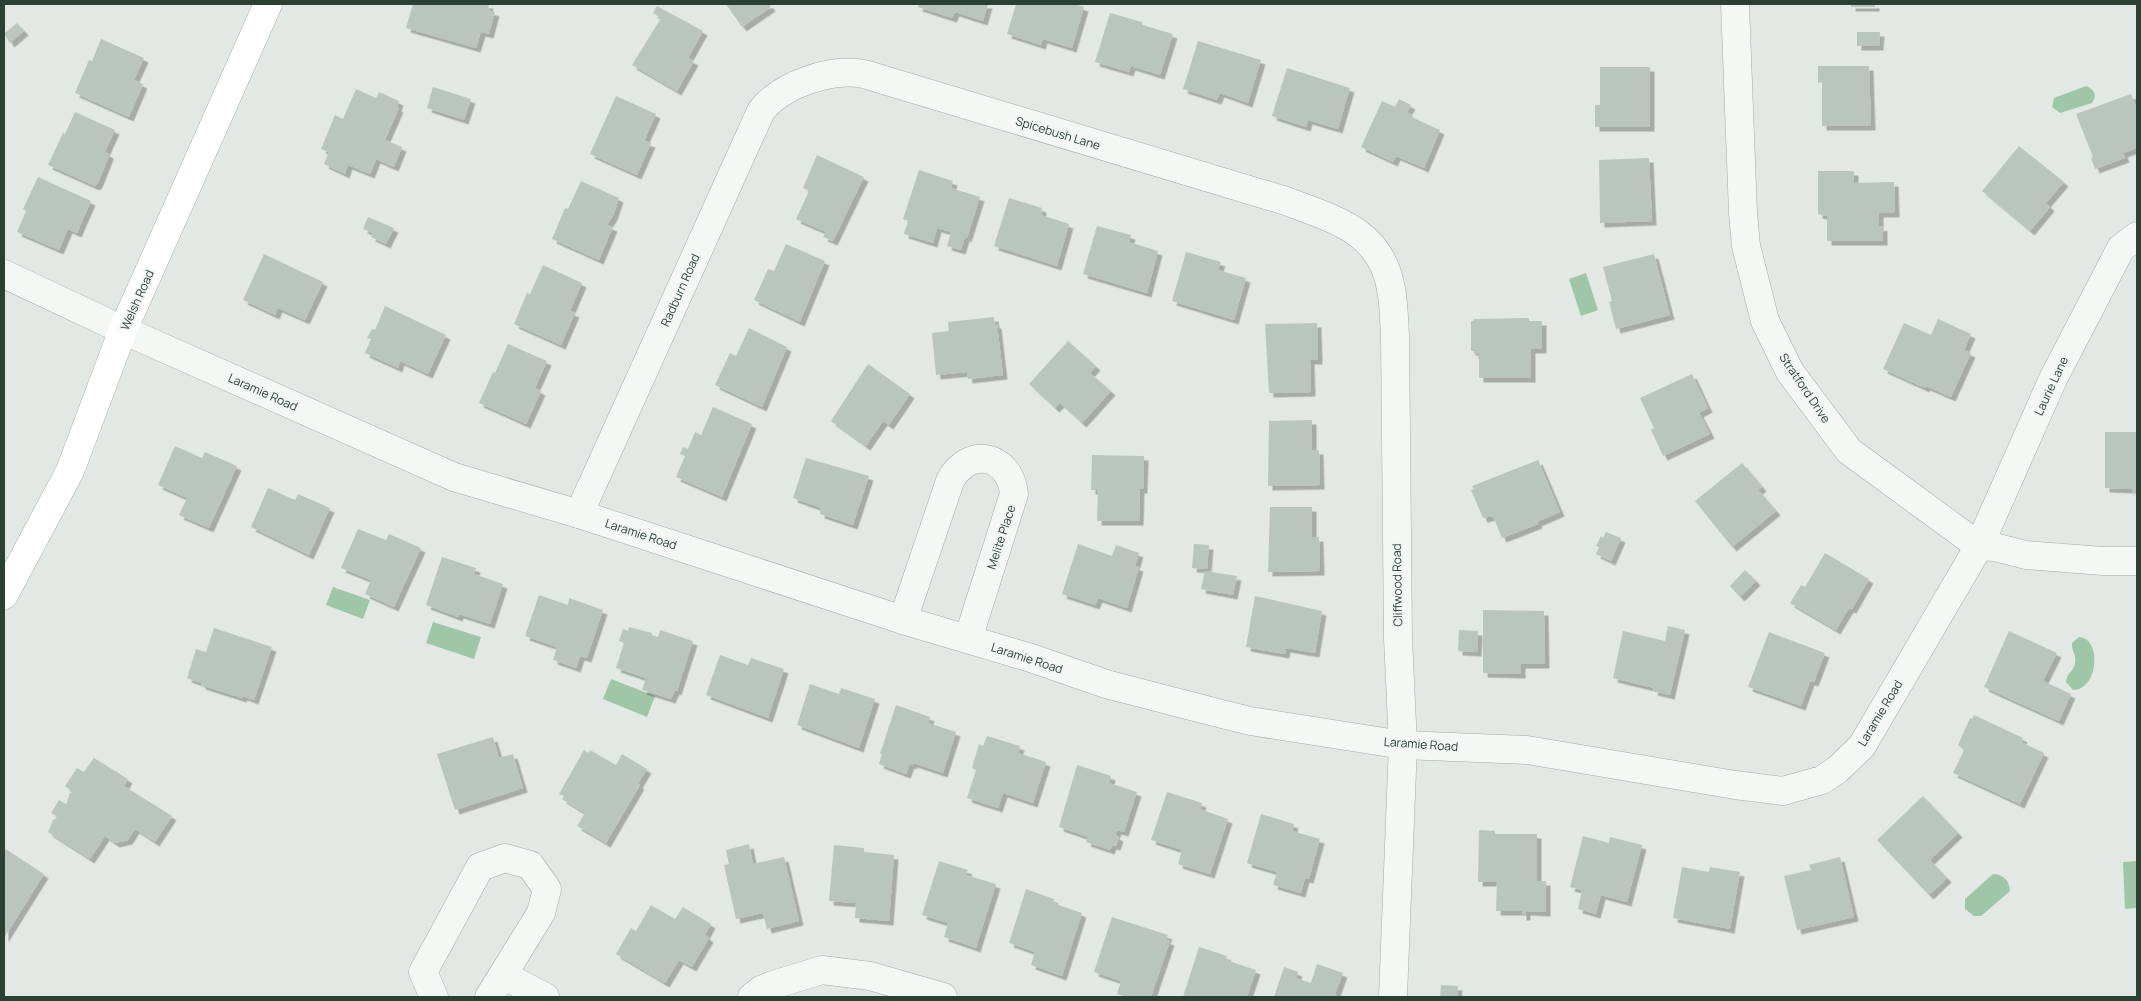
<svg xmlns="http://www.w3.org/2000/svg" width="2141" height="1001" font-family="Manrope,sans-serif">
  <defs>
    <filter id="shadow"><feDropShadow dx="4.5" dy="4.5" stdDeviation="0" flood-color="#0004"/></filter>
  </defs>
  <rect width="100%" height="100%" fill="#e2e9e4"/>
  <!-- water -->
  <g fill="#a0c6a8">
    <path d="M2086,86C2095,90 2097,95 2092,103L2060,113L2052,107L2054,98Z"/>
    <polygon points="1586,273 1598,310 1581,316 1569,279"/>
    <polygon points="333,587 370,600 363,619 326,605"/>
    <polygon points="433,622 481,637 474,659 426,643"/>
    <path d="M2079,637C2102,638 2099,690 2073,690L2066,682C2066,674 2074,671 2075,663C2077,655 2071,651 2072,643Z"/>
    <polygon points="611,679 655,696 647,717 603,699"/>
    <polygon points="2137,861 2137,908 2125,909 2123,862"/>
    <path d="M1993,874C2004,875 2009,880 2010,891L1981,916H1974L1965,909V899Z"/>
  </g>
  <!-- building -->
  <g fill="#b9c5bd" filter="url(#shadow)">
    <polygon points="413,4 489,4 488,10 495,12 489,34 481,32 476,48 406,28"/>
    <polygon points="726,4 769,4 771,7 742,27"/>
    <polygon points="919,4 988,4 983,21 955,12 952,18 918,7"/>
    <polygon points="1016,4 1074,4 1084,7 1072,48 1043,39 1041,45 1007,34"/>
    <rect x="1851" y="4" width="24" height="3"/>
    <polygon points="657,6 703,31 688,58 694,61 677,91 632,65 661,18 653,13"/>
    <polygon points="1110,13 1142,22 1142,25 1173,34 1160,75 1131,66 1129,72 1095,62"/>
    <polygon points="17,23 24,31 10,43 4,34"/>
    <polygon points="1857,32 1880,32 1879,46 1857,46"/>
    <polygon points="101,39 144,58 134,80 143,84 129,117 75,93 89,60 92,61"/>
    <polygon points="1198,41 1261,60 1248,103 1220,93 1217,100 1183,89"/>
    <polygon points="1818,66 1869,66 1871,126 1822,126 1822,82 1818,83"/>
    <polygon points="1600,67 1650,67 1650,127 1595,127 1595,105 1600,105"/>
    <polygon points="1287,68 1350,88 1338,129 1308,120 1306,127 1272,116"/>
    <polygon points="433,87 471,99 464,120 427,108"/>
    <polygon points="356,89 376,98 379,92 399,101 397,107 399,108 385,140 402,147 394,167 376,159 370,174 348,165 345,174 324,164 329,152 321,149 335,115 343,119"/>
    <polygon points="2131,94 2137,110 2137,148 2123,153 2125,158 2095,169 2091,158 2093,157 2076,114"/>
    <polygon points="616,96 656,114 644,141 651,143 637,175 590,154"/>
    <polygon points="1399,99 1411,105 1407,112 1412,115 1411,117 1440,130 1424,168 1396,156 1393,162 1361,147 1382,101 1395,107"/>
    <polygon points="75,112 115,130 105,152 109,154 109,156 98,183 95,186 48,165 63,133 65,134"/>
    <polygon points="2019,146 2064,182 2046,203 2050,207 2030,231 1982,191"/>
    <polygon points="817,155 864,177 833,241 823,237 826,232 796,219 809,191 803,188"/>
    <polygon points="1649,158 1652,221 1600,223 1599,160"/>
    <polygon points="919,170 953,181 951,188 980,197 967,238 965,237 961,250 947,246 951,232 937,228 933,243 904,234 908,221 903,219"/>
    <polygon points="1818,171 1854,171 1854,183 1894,182 1895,213 1879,213 1879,227 1883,226 1883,241 1827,241 1827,216 1818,214"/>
    <polygon points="38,177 91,201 77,233 68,229 59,250 17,232 26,211 23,209"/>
    <polygon points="581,181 619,198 613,216 607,225 613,227 599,260 552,239 565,208 568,209"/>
    <polygon points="1009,198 1042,208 1041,215 1069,224 1057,266 994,246"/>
    <polygon points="368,217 394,228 386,244 371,237 373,233 363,229"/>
    <polygon points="1097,226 1131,235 1129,242 1158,251 1147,293 1083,274"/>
    <polygon points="786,244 825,261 800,322 754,300 768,269 774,271"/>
    <polygon points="1186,252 1221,262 1218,270 1246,278 1234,320 1172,301"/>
    <polygon points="264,254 323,282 305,320 278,308 275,315 243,300"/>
    <polygon points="1654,254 1670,315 1616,329 1609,302 1612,301 1603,267"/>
    <polygon points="543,265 582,283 570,311 575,313 561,345 514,324 527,293 530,294"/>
    <polygon points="385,306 446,335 428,374 400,361 398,368 365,353 371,339 367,338 372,329 375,330"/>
    <polygon points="994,317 995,324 997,324 1003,375 968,379 967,372 936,375 932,333 949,331 948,322"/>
    <polygon points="1529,318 1529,321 1542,321 1542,349 1531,349 1531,378 1479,378 1479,354 1474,354 1474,351 1471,351 1471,321 1473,321 1474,319"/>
    <polygon points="1938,319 1971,334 1964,350 1971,353 1951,397 1926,386 1925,388 1883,369 1904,323 1931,335"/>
    <polygon points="1317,323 1318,360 1310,360 1311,392 1269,393 1265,324"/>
    <polygon points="749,328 787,347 762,407 715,385 730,353 736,356"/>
    <polygon points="1068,341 1096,366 1090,373 1111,391 1082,423 1060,403 1055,408 1029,384"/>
    <polygon points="508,344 547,361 535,388 541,391 526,424 479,403 493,372 495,373"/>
    <polygon points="868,364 910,394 889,425 883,421 866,446 831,421"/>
    <polygon points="1692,374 1708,408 1699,413 1710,434 1663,456 1651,430 1654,428 1640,398"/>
    <polygon points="713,407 752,424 722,497 676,477 685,456 680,454 683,447 688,449 695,432 701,435"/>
    <polygon points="1312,420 1312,450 1319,450 1320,485 1268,486 1269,421"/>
    <polygon points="2105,432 2137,432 2137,493 2132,493 2132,489 2105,488"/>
    <polygon points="175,446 202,458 205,452 237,466 209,528 179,515 187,498 158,485"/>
    <polygon points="1092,455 1144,456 1143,489 1140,489 1139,521 1097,521 1098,490 1091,490"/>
    <polygon points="806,458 869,476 853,525 820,514 821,508 793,498"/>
    <polygon points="1538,460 1560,512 1537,522 1538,524 1502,538 1493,516 1483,518 1471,490 1474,489 1472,486"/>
    <polygon points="1742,463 1762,487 1758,490 1776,511 1732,547 1695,501"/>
    <polygon points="268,488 295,500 298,494 330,508 309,555 251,527"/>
    <polygon points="1270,507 1312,507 1312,537 1319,537 1320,571 1268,572"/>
    <polygon points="358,529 386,540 389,534 421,548 394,607 365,594 371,580 341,568"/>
    <polygon points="1606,532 1621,538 1611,561 1596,554 1599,547 1596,546 1601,536 1603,538"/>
    <polygon points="1078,544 1112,556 1116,545 1139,553 1135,566 1139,567 1127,608 1098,598 1095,605 1062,594"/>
    <polygon points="1194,544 1209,545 1207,569 1192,568"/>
    <polygon points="1825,553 1869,579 1852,609 1849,608 1836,630 1790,603 1801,585 1805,587"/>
    <polygon points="442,557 476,568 474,574 503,584 490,624 459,614 458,617 426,605"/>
    <polygon points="1745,570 1756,581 1740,597 1730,586"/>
    <polygon points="1205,571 1237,576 1233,595 1201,589"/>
    <polygon points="539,595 568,605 569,598 603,610 587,658 580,656 576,668 553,660 557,647 525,636"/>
    <polygon points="1255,596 1322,611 1315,653 1286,648 1285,654 1246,647"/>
    <polygon points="1483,610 1544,611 1545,664 1521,664 1521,674 1483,673"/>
    <polygon points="1668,626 1685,630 1670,695 1653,691 1654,688 1613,678 1623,631 1665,641"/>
    <polygon points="629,627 652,633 652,635 658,637 660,630 693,641 677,691 675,690 671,699 642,690 646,678 616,668 624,643 619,641 623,629 628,631"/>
    <polygon points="214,628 272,647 254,700 243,696 242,698 201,685 201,683 187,678 196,649 206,652"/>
    <polygon points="1459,630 1478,631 1477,652 1458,651"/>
    <polygon points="2009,631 2057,653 2043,681 2071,694 2059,721 1984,687"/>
    <polygon points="1769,632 1825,653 1814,682 1810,681 1801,706 1748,687"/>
    <polygon points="720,655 748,665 751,658 784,669 768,718 706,695"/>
    <polygon points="810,684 839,694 841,688 875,699 859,748 797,725"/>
    <polygon points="896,705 930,717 928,723 956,732 943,773 913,763 912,765 910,764 906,774 879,764 882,754 880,754"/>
    <polygon points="1974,715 2023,738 2021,742 2044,753 2020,804 1953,773 1964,750 1958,745 1970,718 1972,719"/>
    <polygon points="987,736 1020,746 1018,753 1046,762 1033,803 1003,793 998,808 967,798 976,770 972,768 979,744 983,746"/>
    <polygon points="493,737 499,758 513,754 523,788 455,810 437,754"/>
    <polygon points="584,750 589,753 590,750 616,765 622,754 647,769 638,784 640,785 606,843 577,826 585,813 562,799 564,796 559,794"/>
    <polygon points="94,758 128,779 124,786 172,816 155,842 135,829 128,840 115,843 105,836 90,859 48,832 53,820 58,817 51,813 59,800 66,804 70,793 73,792 65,786 77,768 84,772"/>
    <polygon points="1077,765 1111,776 1109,783 1137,792 1124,832 1117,830 1115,835 1119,837 1116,846 1112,845 1110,850 1086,842 1088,837 1059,827"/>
    <polygon points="1167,792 1202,803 1200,809 1228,819 1210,874 1178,864 1182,850 1151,840"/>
    <polygon points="1923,796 1958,833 1930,860 1947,878 1929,895 1877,840"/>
    <polygon points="1261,814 1294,824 1292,831 1320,839 1309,879 1305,878 1301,893 1273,885 1277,872 1247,863"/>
    <polygon points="1479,830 1495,831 1495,834 1537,834 1537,881 1546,881 1546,912 1526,911 1526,916 1522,916 1522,911 1496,911 1497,882 1478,882"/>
    <polygon points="1583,836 1609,843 1610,837 1642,845 1627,902 1601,895 1596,914 1578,909 1582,890 1570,887"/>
    <polygon points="749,844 753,864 784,857 799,921 767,929 763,913 736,919 724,865 729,864 726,850"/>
    <polygon points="834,845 864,848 864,852 894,855 889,921 855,918 856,903 829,901"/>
    <polygon points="4,848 44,874 4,938"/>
    <polygon points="1840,857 1854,917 1797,930 1784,876 1811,870 1809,865"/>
    <polygon points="939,861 968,870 966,875 996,884 976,948 944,937 948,923 922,915"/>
    <polygon points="1682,867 1709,872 1710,867 1740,872 1730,929 1673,918"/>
    <polygon points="1026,889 1054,899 1053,903 1082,913 1062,976 1031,965 1035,952 1009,943"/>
    <polygon points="651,905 675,919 683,907 711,924 705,935 709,938 692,967 679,960 665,983 616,954 631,928 636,931"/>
    <polygon points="1112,917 1168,935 1166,940 1170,941 1151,997 1127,997 1117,994 1121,981 1094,972"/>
    <polygon points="1199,947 1227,956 1226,960 1256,970 1247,997 1183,997"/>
    <polygon points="1317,964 1343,973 1335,995 1339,997 1274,997 1284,967 1298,972 1296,978 1311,983"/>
    <polygon points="1441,985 1458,986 1457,997 1440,997"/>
  </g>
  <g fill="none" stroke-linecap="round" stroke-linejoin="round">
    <defs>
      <g id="minor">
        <polyline points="1735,4 1743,213 1746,246 1765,321 1790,372 1849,451 1979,546 1994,547 2026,555 2103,561 2137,561"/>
        <polyline points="4,274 123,330 454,477 579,514 903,620 1031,658 1106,684 1210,711 1250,721 1403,745 1527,750 1735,785 1783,791 1822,780 1837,770 1862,746 1979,546 2053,379 2121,248 2137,236"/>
        <path d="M579,514L761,111C782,84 831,68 864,74L1286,201C1335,220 1381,230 1391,289C1394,304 1394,320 1395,336L1398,638L1403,745L1393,997"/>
        <path d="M903,620L950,481C969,445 1010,455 1014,494L968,639"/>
        <polyline points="503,975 545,997"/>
        <polyline points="434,997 423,972 480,867 505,858 530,865 547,889 541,913 489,997"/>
        <polyline points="752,997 761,990 773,985 822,970 870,976 943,997"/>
      </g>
      <polyline id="major" points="4,595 70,471 123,330 268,4"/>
    </defs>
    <!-- minor casing -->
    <use href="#minor" stroke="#a0aca4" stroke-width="29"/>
    <!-- major casing -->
    <use href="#major" stroke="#a2b4a7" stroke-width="29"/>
    <!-- minor -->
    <use href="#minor" stroke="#f4f8f5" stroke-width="28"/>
    <!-- major -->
    <use href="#major" stroke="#fff" stroke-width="28"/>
  </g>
  <g text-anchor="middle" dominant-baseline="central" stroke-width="4" stroke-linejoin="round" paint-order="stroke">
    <!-- street labels -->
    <g font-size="12" fill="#2b3f32" stroke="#f1f6f3">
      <text transform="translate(1058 133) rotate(17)">Spicebush Lane</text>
      <text transform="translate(680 290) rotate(-66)">Radburn Road</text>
      <text transform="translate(137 300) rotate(-66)">Welsh Road</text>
      <text transform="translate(2051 386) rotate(-65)">Laurie Lane</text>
      <text transform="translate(1805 388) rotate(56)">Stratford Drive</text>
      <text transform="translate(263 392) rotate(24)">Laramie Road</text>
      <text transform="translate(641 534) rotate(18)">Laramie Road</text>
      <text transform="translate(1001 537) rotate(-72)">Melite Place</text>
      <text transform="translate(1397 585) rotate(-91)">Cliffwood Road</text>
      <text transform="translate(1027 658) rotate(18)">Laramie Road</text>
      <text transform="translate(1880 713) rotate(-59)">Laramie Road</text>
      <text transform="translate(1421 744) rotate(4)">Laramie Road</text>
    </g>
  </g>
  <!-- border -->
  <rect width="2141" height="1001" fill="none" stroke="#2b3f32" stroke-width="10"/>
</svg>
